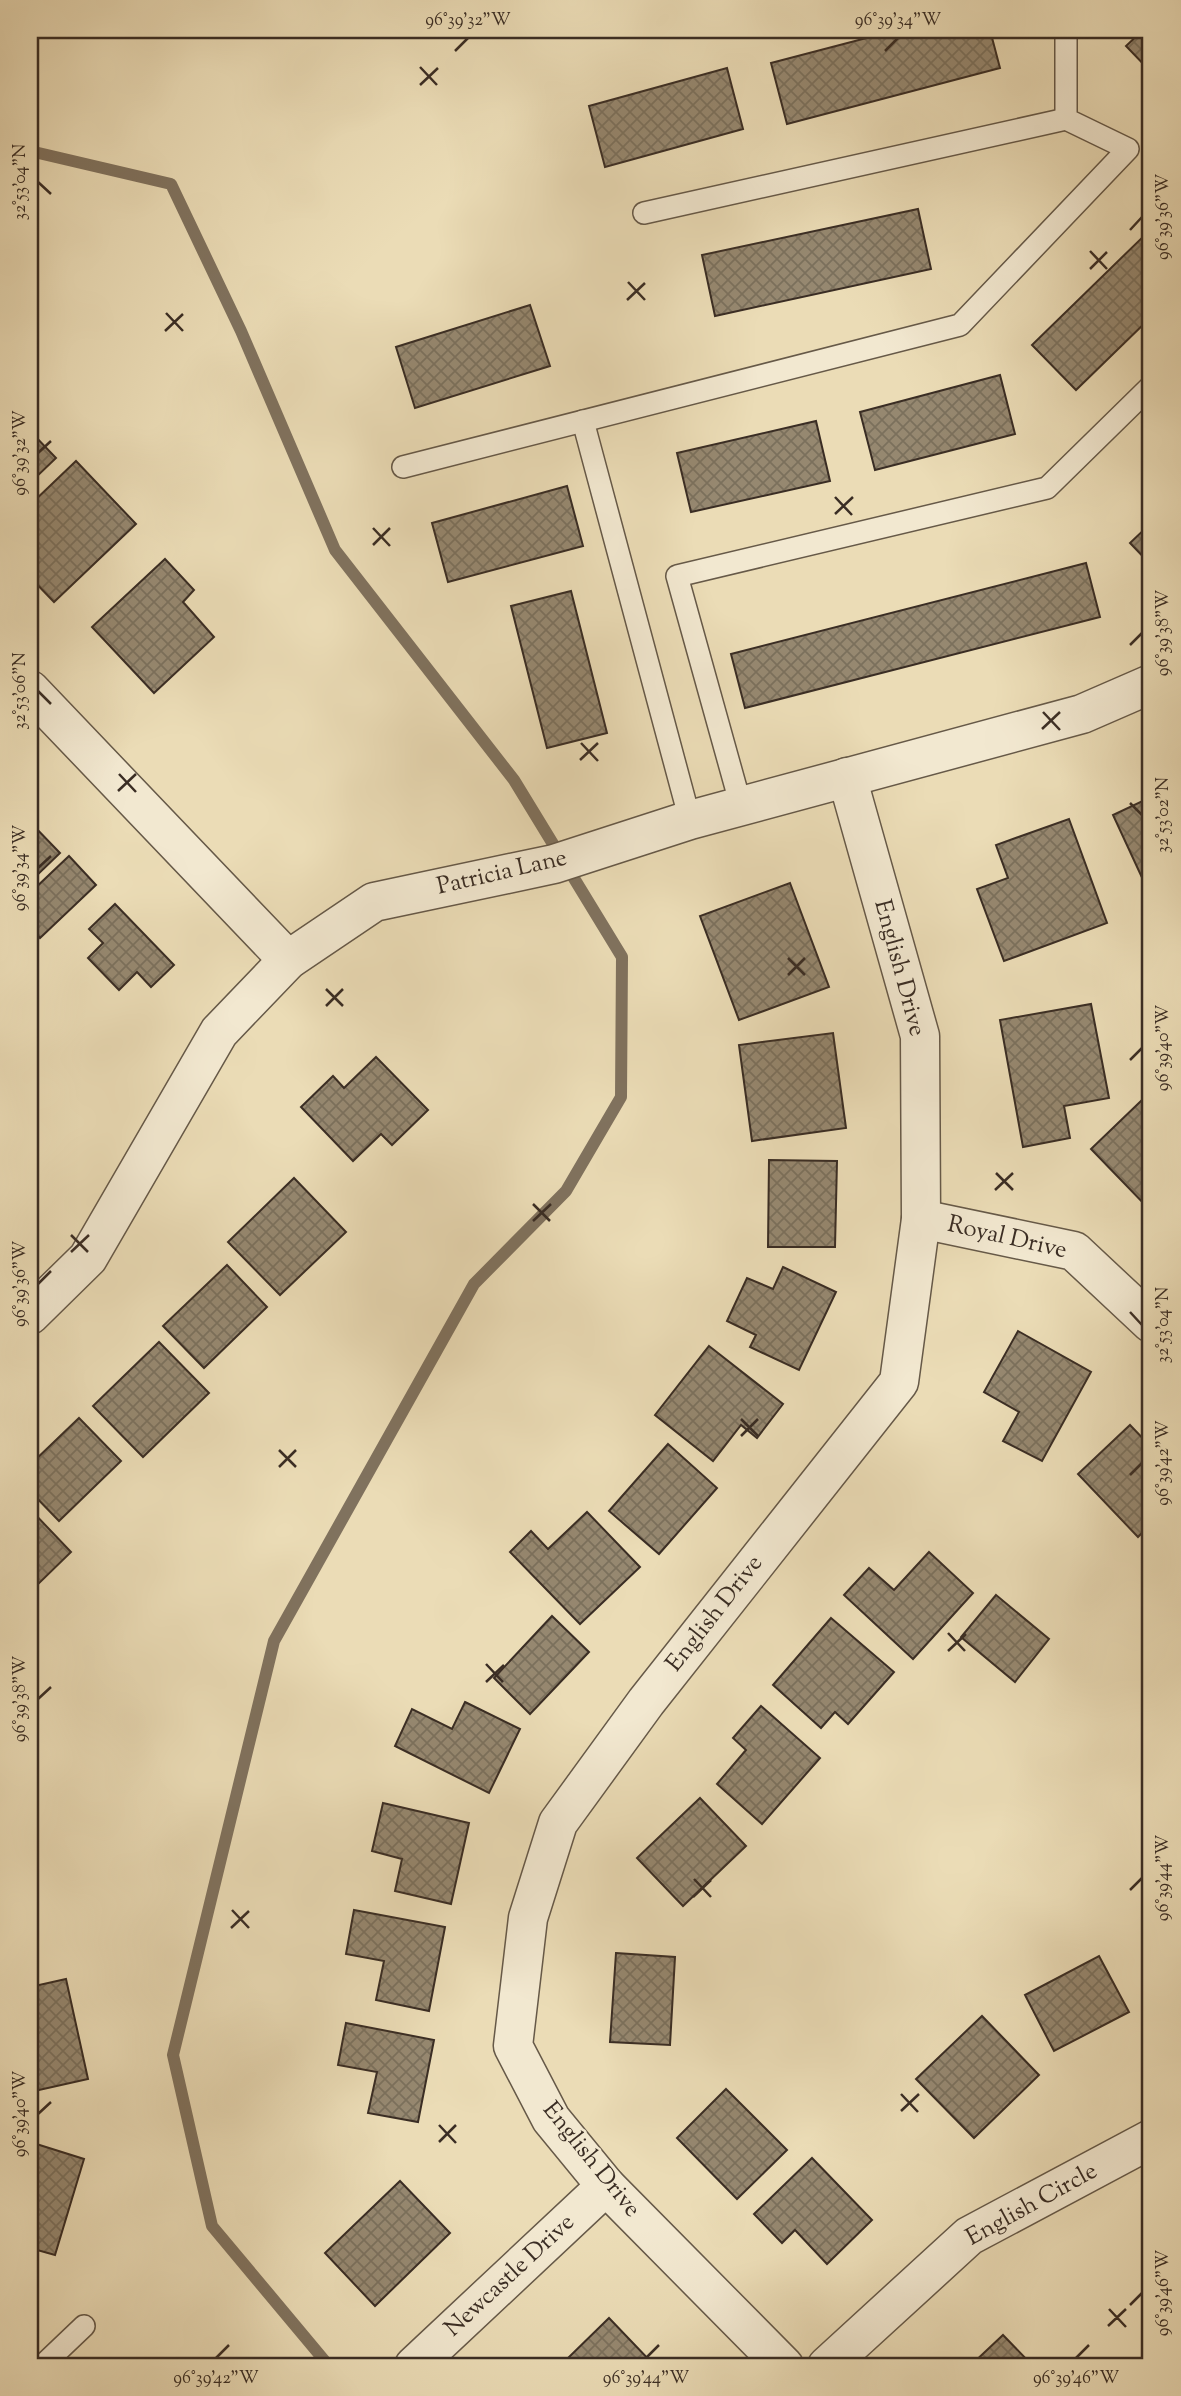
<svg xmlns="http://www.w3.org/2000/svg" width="1181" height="2396" font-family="'Sorts Mill Goudy',serif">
  <defs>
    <pattern id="building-cross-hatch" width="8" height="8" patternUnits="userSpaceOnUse" patternTransform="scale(1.75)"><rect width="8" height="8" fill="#968870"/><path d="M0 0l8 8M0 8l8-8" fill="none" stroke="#7b705c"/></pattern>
  </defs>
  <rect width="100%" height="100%" fill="#ebdcb6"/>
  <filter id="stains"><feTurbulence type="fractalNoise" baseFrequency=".00286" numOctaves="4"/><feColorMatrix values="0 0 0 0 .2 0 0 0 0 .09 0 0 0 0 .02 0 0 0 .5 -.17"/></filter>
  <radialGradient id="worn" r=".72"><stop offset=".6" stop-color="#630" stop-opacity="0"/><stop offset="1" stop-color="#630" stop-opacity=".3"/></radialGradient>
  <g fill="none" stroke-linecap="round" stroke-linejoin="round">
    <!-- stream -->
    <polyline stroke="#80725e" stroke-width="12" points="30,151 171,184 241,331 335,550 514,780 622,957 621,1097 566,1191 474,1284 274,1641 173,2055 212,2226 329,2366"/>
  </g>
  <!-- building -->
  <g fill="url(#building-cross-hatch)" stroke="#3a2d24" stroke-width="2">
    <polygon points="897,30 990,30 1000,68 787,124 771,63"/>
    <polygon points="1143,30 1151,30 1151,72 1126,46"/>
    <polygon points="727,68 743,129 605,167 589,106"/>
    <polygon points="918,209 931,269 715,316 702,255"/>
    <polygon points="1151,229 1151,317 1076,390 1032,345"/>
    <polygon points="530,305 550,366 415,408 396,347"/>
    <polygon points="1000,375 1015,434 875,470 860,412"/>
    <polygon points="816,421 830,481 691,512 677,453"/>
    <polygon points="30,431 56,458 30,483"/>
    <polygon points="76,461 136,524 54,602 30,577 30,505"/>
    <polygon points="567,486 583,546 448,582 432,523"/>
    <polygon points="1151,523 1151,565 1130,543"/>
    <polygon points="165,559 194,590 183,602 214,637 154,693 92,627"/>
    <polygon points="1086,563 1100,617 745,708 731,654"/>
    <polygon points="571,591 607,733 547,748 511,606"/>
    <polygon points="1151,797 1151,897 1113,815"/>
    <polygon points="1069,819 1107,923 1004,961 977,889 1008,878 996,845"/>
    <polygon points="30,822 60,853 30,882"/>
    <polygon points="69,856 96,885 40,938 30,927 30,893"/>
    <polygon points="790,883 829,987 739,1020 700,916"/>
    <polygon points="115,904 174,965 151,987 137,972 119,990 88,958 103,943 89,929"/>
    <polygon points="1091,1004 1109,1098 1064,1106 1070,1138 1023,1147 1000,1020"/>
    <polygon points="833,1033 846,1128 752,1141 739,1045"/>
    <polygon points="376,1057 428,1110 392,1145 381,1134 353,1161 301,1107 333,1076 344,1088"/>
    <polygon points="1141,1101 1151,1112 1151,1211 1091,1149"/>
    <polygon points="769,1160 837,1161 835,1247 768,1247"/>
    <polygon points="294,1178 346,1232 280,1295 228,1242"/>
    <polygon points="227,1265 267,1307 204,1368 163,1326"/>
    <polygon points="783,1267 836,1292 799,1370 750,1347 756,1335 727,1321 747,1278 773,1289"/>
    <polygon points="1018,1331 1091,1372 1042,1461 1003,1441 1019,1412 984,1392"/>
    <polygon points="159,1342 209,1393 143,1457 93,1406"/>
    <polygon points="709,1346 783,1404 757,1438 741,1425 713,1461 655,1415"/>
    <polygon points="79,1418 121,1461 59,1521 30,1491 30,1465"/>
    <polygon points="1130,1425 1151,1447 1151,1524 1138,1537 1078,1474"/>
    <polygon points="668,1444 717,1488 659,1554 609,1511"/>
    <polygon points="30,1509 71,1552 30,1592"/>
    <polygon points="587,1512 640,1567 580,1624 510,1552 531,1531 548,1549"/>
    <polygon points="929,1552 973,1593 913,1659 844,1595 869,1568 894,1590"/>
    <polygon points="996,1595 1049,1639 1015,1682 961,1637"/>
    <polygon points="552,1616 589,1652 530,1714 494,1678"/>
    <polygon points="831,1618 894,1672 848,1724 835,1712 821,1728 773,1685"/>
    <polygon points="465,1702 520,1729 489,1793 395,1746 412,1709 452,1729"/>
    <polygon points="761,1706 820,1758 762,1824 717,1784 746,1750 733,1738"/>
    <polygon points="700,1798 746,1846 683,1906 637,1858"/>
    <polygon points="383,1803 469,1823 451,1904 395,1891 402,1859 372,1851"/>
    <polygon points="354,1910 445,1927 429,2011 376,2000 384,1961 346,1954"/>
    <polygon points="616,1953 675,1957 670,2045 610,2042"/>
    <polygon points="1099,1956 1129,2012 1054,2051 1025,1995"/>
    <polygon points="66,1979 88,2079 30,2092 30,1987"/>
    <polygon points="982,2016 1039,2075 974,2138 916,2079"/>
    <polygon points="346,2023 434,2040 418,2122 368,2113 377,2072 338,2065"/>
    <polygon points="726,2089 787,2150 737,2199 677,2138"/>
    <polygon points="30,2142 84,2159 55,2255 30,2248"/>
    <polygon points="812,2158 872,2220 827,2264 795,2230 782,2243 754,2214"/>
    <polygon points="400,2181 450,2233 375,2306 325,2253"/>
    <polygon points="609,2318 655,2366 574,2366 567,2359"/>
    <polygon points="1003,2335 1033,2366 970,2366"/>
  </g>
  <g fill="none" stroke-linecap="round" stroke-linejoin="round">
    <defs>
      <g id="service">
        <polyline points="644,213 1066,119"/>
        <polyline points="583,421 690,820"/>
        <polyline points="403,467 960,325 1128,149 1066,119 1066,30"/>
        <polyline points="741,806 677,576 1047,488 1151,386"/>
        <polyline points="42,2366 84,2326"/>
      </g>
      <g id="minor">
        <polyline points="30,690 288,960"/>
        <polyline points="921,1219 1074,1251 1151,1323"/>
        <polyline points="414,2366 606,2186"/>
        <polyline points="784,2366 606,2186 551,2119 513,2046 528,1918 558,1823 646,1702 899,1382 921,1219 920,1036 847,777"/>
        <polyline points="827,2366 969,2236 1151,2139"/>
      </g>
      <polyline id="tertiary" points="30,1315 88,1258 219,1032 288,960 374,902 554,864 690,820 1082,714 1151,684"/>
    </defs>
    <!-- service casing -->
    <use href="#service" stroke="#665948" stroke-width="24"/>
    <!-- minor casing -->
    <use href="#minor" stroke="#665948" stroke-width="41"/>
    <!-- tertiary casing -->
    <use href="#tertiary" stroke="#665948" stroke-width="41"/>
    <!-- service -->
    <use href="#service" stroke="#f2e8d0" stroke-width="21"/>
    <!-- minor -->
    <use href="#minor" stroke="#f2e8d0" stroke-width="38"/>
    <!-- tertiary -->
    <use href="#tertiary" stroke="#f2e8d0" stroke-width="38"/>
  </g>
  <!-- ticks -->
  <path fill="none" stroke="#3a2d24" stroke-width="2.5" d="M455,51L468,38M885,51L898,38M420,67L437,85M420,85L438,68M38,182L51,194M1130,230L1142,217M1090,251L1107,269M1090,269L1107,252M628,282L645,300M627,300L645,283M166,313L183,331M165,331L183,314M38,453L51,441M835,497L852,515M835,514L853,497M373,528L390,546M373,545L390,528M1130,645L1142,633M38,691L51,704M1043,712L1060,730M1042,729L1060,712M581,743L598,761M580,760L598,743M119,774L136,792M118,791L136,774M1130,803L1142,815M38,868L51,856M788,958L805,975M788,975L805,958M326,989L343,1006M326,1006L343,989M1130,1060L1142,1048M996,1173L1013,1190M995,1190L1013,1173M533,1204L550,1221M533,1221L551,1204M71,1235L88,1252M71,1252L89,1235M38,1284L51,1271M1130,1312L1142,1325M741,1419L758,1436M741,1436L758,1419M279,1450L296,1467M279,1467L296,1450M1130,1475L1142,1463M948,1633L965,1651M948,1651L966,1634M486,1664L503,1682M486,1682L504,1665M38,1699L51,1687M694,1879L711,1897M1130,1890L1142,1878M693,1897L711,1880M232,1910L249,1928M231,1928L249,1911M901,2094L918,2112M901,2111L919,2094M38,2114L51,2102M439,2125L456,2143M439,2142L456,2125M1130,2305L1142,2293M1109,2309L1126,2327M1108,2326L1126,2309M216,2358L229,2345M646,2358L659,2345M1076,2358L1089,2345"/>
  <g text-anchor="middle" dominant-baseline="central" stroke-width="5" stroke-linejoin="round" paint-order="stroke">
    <!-- street labels -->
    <g font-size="24" fill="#3a2d24" stroke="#f2e8d0">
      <text transform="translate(502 873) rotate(-13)">Patricia Lane</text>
      <text transform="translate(899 968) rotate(75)">English Drive</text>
      <text transform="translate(1007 1238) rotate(13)">Royal Drive</text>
      <text transform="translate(715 1614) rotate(-52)">English Drive</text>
      <text transform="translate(591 2160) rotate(51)">English Drive</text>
      <text transform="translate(1032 2205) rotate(-29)">English Circle</text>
      <text transform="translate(510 2276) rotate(-43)">Newcastle Drive</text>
    </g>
  </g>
  <!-- margin -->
  <rect width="1181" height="2396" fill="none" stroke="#ebdcb6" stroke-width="77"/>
  <rect x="38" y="38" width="1104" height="2320" fill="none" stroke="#3a2d24" stroke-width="2.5"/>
  <g font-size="18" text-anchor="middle" fill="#3a2d24">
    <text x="468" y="25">96°39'32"W</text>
    <text x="898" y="25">96°39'34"W</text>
    <text transform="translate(19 182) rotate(-90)" y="6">32°53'04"N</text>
    <text transform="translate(1162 217) rotate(-90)" y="6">96°39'36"W</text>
    <text transform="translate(19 453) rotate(-90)" y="6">96°39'32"W</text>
    <text transform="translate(1162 633) rotate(-90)" y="6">96°39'38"W</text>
    <text transform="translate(19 691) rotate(-90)" y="6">32°53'06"N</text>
    <text transform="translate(1162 815) rotate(-90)" y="6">32°53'02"N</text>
    <text transform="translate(19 868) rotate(-90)" y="6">96°39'34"W</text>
    <text transform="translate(1162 1048) rotate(-90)" y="6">96°39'40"W</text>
    <text transform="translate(19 1284) rotate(-90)" y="6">96°39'36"W</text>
    <text transform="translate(1162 1325) rotate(-90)" y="6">32°53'04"N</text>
    <text transform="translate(1162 1463) rotate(-90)" y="6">96°39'42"W</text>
    <text transform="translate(19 1699) rotate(-90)" y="6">96°39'38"W</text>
    <text transform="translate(1162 1878) rotate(-90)" y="6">96°39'44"W</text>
    <text transform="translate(19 2114) rotate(-90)" y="6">96°39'40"W</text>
    <text transform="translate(1162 2293) rotate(-90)" y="6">96°39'46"W</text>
    <text x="216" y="2383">96°39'42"W</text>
    <text x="646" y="2383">96°39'44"W</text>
    <text x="1076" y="2383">96°39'46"W</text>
  </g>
  <rect width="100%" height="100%" filter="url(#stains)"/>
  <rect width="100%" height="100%" fill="url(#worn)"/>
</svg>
